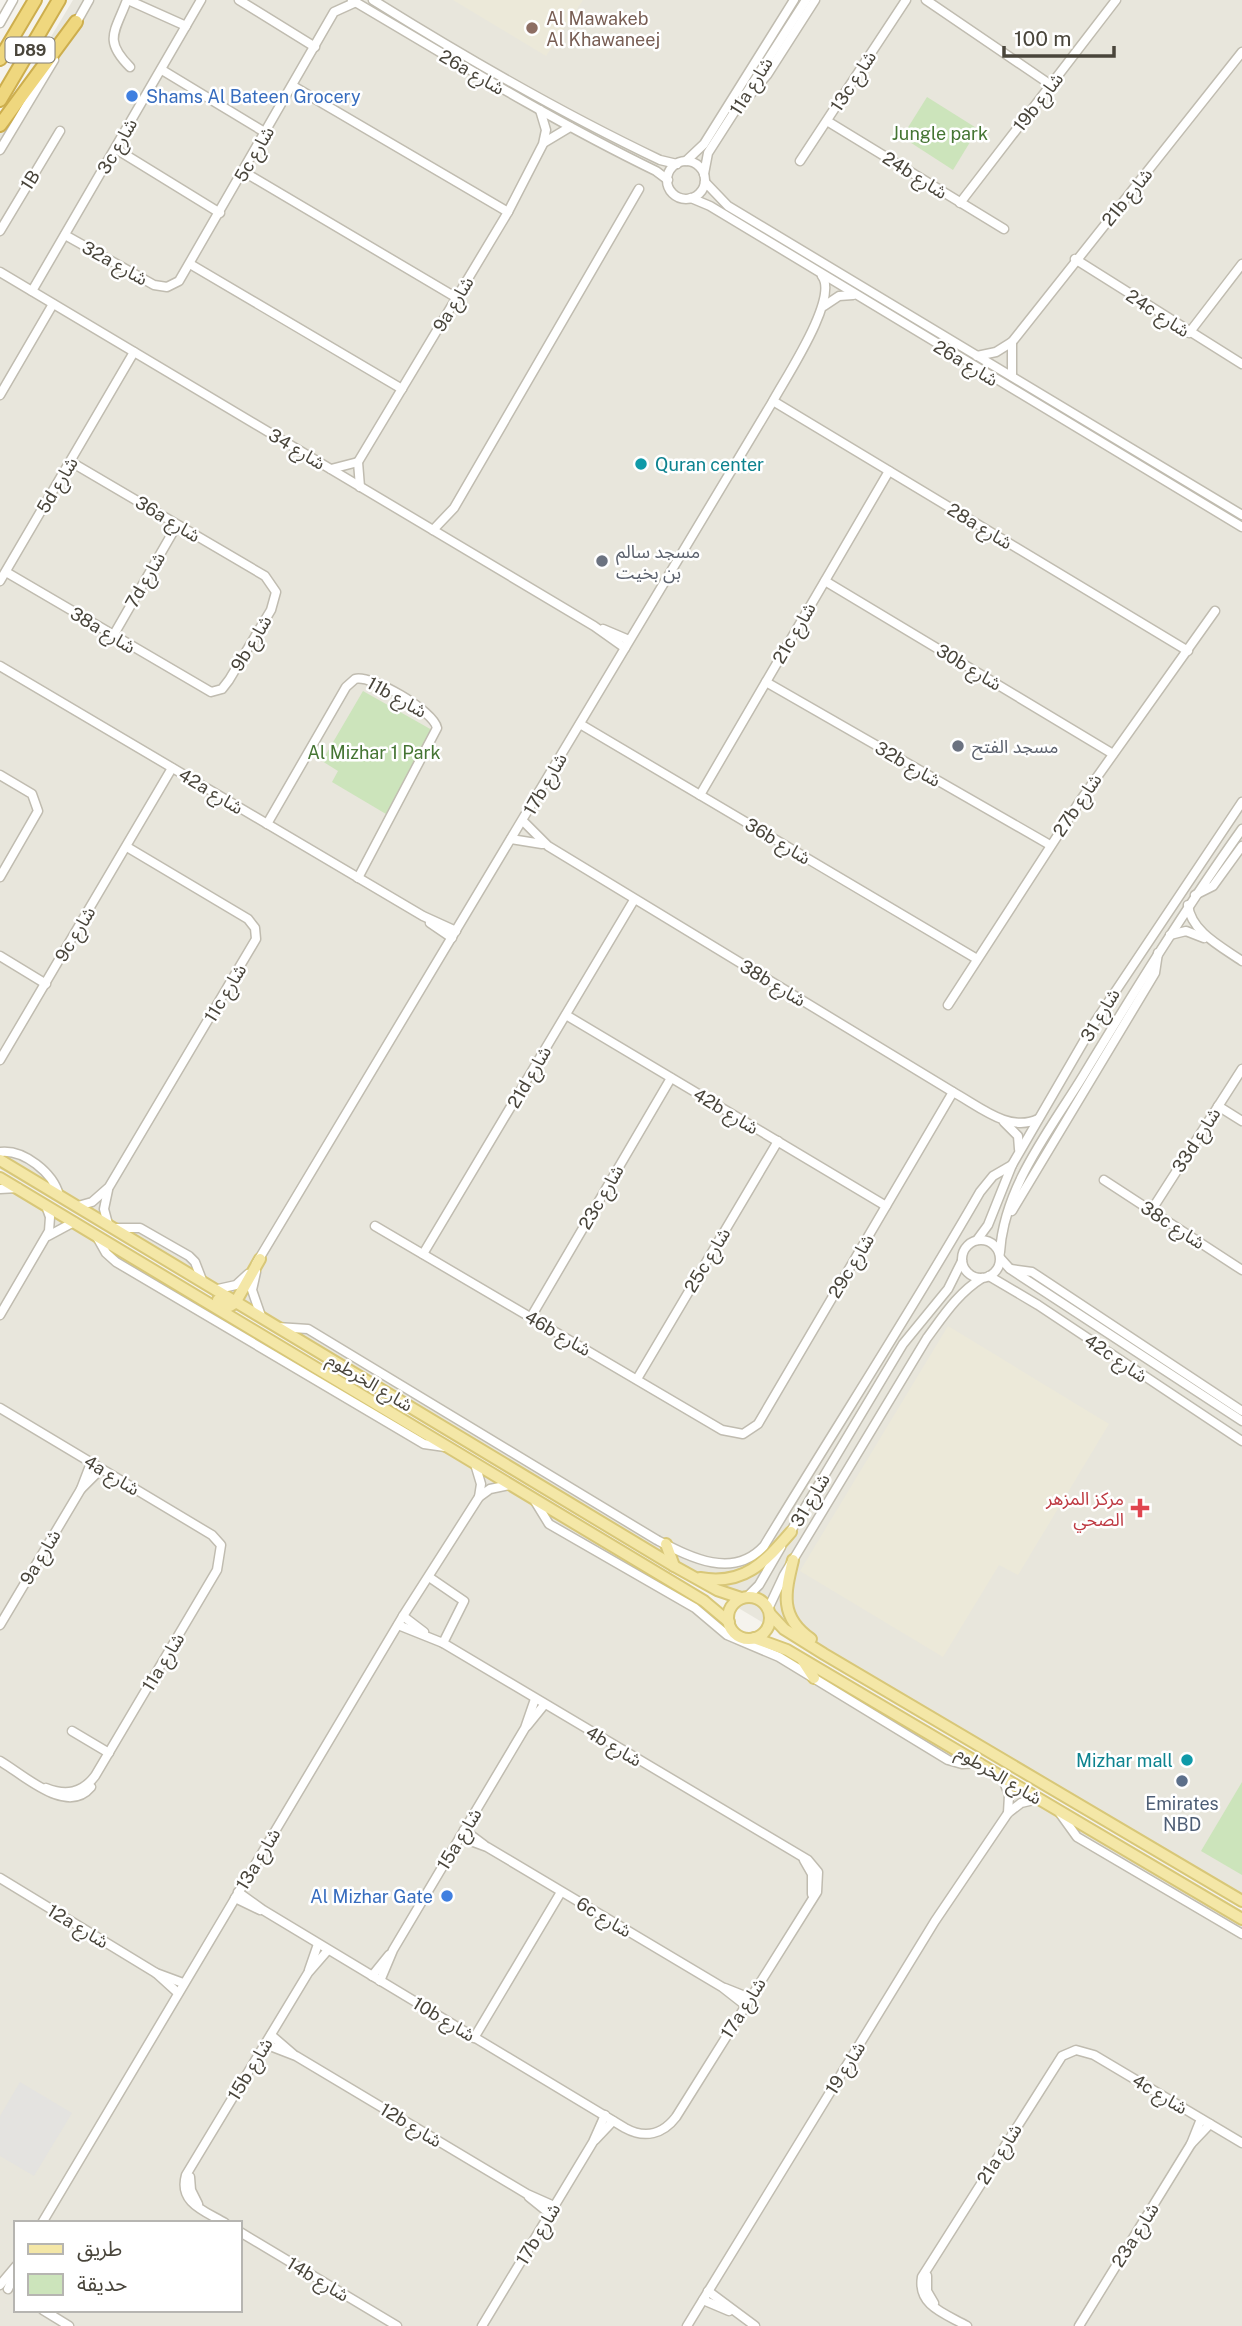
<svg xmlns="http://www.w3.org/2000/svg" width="1242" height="2326" font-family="'Public Sans','Noto Sans Arabic',sans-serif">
  <rect width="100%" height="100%" fill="#f5f3ed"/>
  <!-- residential -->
  <g fill="#e8e6dc" fill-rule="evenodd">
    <polygon points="73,0 1242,0 1242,1902 972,1747 0,1169 0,122"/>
    <path d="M0,1183L692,1595L735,1635L761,1638L1242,1921V2326H0ZM16,2223H240V2310H16Z"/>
  </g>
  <!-- education -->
  <g fill="#ece9d9">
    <polygon points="453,0 583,0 546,56"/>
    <polygon points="948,1326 1109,1424 1018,1575 999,1565 943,1657 800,1571"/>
  </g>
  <!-- green -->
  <g fill="#cce4bb">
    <polygon points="927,97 978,129 953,170 902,137"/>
    <polygon points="363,691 432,730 386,814 332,782 338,771 322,761"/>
    <polygon points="1242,1782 1242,1875 1201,1851"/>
  </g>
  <!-- parking -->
  <polygon fill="#e4e3e0" points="20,2082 72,2113 34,2176 0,2156 0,2116"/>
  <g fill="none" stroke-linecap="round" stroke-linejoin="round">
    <defs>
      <g id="minor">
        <path d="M127,0C115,32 103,40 130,67"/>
        <polyline points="128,0 186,26"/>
        <polyline points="239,0 315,47"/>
        <path d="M352,0C452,59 551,120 656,171L668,180"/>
        <path d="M373,0C466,58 561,113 660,160L677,164"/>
        <polyline points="926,0 1051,85"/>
        <polyline points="0,23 13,0"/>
        <polyline points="75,25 89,0"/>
        <polyline points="162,70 266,133"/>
        <polyline points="293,86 508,212"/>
        <polyline points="750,95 767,75 815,0"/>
        <polyline points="827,121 1004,229"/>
        <polyline points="545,142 570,127"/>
        <polyline points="116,149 220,213"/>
        <polyline points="0,150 54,60"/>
        <polyline points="686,161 704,144 794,0"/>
        <polyline points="800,161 906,0"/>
        <circle cx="686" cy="180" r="19"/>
        <polyline points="244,172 457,298"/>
        <polyline points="704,174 708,153 806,0"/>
        <polyline points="705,182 728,206 1242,515"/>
        <polyline points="691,198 710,206 1242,527"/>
        <polyline points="960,203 1116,0"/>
        <polyline points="0,231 60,131"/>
        <polyline points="65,235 154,285 167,287 179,281 334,12 356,2"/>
        <polyline points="1075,259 1242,364"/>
        <polyline points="190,264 402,389"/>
        <polyline points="0,272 594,626 625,648"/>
        <polyline points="32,291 201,0"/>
        <polyline points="824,306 839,296 853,295"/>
        <polyline points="1189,333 1242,264"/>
        <polyline points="1012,342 1012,376"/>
        <polyline points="977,356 996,352 1012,342 1242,52"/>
        <polyline points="0,395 53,304"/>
        <polyline points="773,401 1188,651"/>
        <polyline points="331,469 358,462"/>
        <polyline points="360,487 358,462 508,212 543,144 546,130 540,110"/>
        <polyline points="433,530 454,508 639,189"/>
        <polyline points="6,572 211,692 222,689 229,680 271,610 276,592 265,576 71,462"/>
        <polyline points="0,581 134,352"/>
        <polyline points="825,581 1113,754"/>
        <polyline points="603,629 629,640"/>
        <polyline points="113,636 177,525"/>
        <polyline points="0,666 423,916 456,931"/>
        <polyline points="766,682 1050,845"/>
        <polyline points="580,724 977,959"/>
        <polyline points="0,775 32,794 38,811 0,877"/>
        <polyline points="700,795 889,471"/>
        <path d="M523,821L548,846L953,1092C979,1106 1009,1133 1038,1119"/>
        <path d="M267,824L346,687L355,679C371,674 434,711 437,728L358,878"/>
        <polyline points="511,839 542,844"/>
        <polyline points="1195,895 1213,886 1242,846"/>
        <path d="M1188,905C1191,932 1222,947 1242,961"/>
        <polyline points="430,923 452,938"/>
        <polyline points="1170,935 1186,931 1204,938"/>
        <polyline points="0,956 46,984"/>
        <polyline points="948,1005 1080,801 1215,611"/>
        <polyline points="566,1015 886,1206"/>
        <polyline points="0,1060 172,768"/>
        <polyline points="1218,1106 1242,1121"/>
        <polyline points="1004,1122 1018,1136 1019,1149"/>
        <path d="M0,1152C24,1149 53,1173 59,1195"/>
        <polyline points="1104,1180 1242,1270"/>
        <polyline points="0,1189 18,1188"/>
        <polyline points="108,1190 104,1209 108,1224"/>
        <polyline points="78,1206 92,1202 109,1187 256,939 255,928 248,919 127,847"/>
        <polyline points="1012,1211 1155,973 1158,953"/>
        <polyline points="1151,1211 1242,1069"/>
        <polyline points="375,1226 722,1430 743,1434 758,1424 953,1092"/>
        <polyline points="116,1228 140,1228 189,1256 195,1262 202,1280"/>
        <polyline points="48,1236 74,1222"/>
        <polyline points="97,1237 106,1253 116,1262 424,1444 445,1447"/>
        <circle cx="981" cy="1259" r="19"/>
        <polyline points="977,1240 988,1225 1012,1165 1095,1022 1242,802"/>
        <path d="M1000,1252C1004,1187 1050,1130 1083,1076C1134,992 1185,909 1242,829"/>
        <polyline points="423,1254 634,900"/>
        <polyline points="1001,1259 1010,1269 1242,1421"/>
        <path d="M256,1264L773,401C786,377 839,298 822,276"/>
        <polyline points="1011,1269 1032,1272 1242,1411"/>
        <polyline points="256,1272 252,1290 261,1316"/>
        <polyline points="989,1276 1038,1305 1242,1441"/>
        <polyline points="218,1289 236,1285 248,1274"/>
        <polyline points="0,1315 49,1231 50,1217 46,1206"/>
        <polyline points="531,1317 671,1078"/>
        <path d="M277,1327L308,1329L657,1540C690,1557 733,1580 764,1546C836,1427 911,1312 980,1192L993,1176L1012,1165"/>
        <polyline points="637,1379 778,1141"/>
        <path d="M0,1408L212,1535L221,1545L217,1570L95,1776C82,1793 66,1796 46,1788"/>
        <polyline points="475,1464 481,1484 479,1497"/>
        <polyline points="81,1489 101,1469"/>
        <polyline points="533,1498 549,1524 695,1608 727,1635 779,1657 948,1760 962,1764 980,1763"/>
        <polyline points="788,1536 903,1344 948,1289 962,1261"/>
        <polyline points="429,1577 464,1601 443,1643"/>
        <polyline points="747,1597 759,1585 781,1547"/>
        <path d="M768,1609L784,1575L927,1338C944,1315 958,1293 982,1278"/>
        <polyline points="403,1616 424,1632"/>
        <polyline points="0,1625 81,1489 91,1463"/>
        <polyline points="527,1726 544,1705"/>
        <polyline points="72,1731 109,1753"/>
        <path d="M0,1761C24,1775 67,1816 91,1787"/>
        <polyline points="1003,1779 1009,1795 1008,1813"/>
        <polyline points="1059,1812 1077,1837 1242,1934"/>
        <polyline points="464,1830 484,1845"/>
        <polyline points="460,1837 487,1847 722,1987 745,2005"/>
        <polyline points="804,1860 812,1874 812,1894"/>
        <polyline points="0,1878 156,1973 183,1983"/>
        <path d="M238,1892L263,1910L625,2128C645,2139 663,2134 676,2117L817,1892L818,1872L808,1860L443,1643L398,1625"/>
        <polyline points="235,1898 260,1910"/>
        <polyline points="309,1970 318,1944"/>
        <polyline points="156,1973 178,1993"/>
        <polyline points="372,1976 389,1955"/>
        <polyline points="380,1981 393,1950 525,1728 535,1699"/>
        <polyline points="725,1988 750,1998"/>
        <polyline points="271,2035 293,2054"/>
        <polyline points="474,2038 561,1892"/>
        <polyline points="265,2044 296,2056 527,2194 554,2206"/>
        <polyline points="595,2140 613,2121"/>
        <polyline points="1191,2144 1210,2124"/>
        <polyline points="190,2177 191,2190 198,2204"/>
        <polyline points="529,2197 550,2214"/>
        <polyline points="42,2223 403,1616 479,1497 490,1489 510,1485"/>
        <path d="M225,2223C205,2211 178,2203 186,2175L308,1973L328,1950"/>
        <polyline points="240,2232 397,2326"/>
        <polyline points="927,2276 927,2291 934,2303"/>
        <polyline points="0,2285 16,2266"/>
        <polyline points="8,2289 16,2271"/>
        <polyline points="708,2291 755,2326"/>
        <polyline points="703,2300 729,2311"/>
        <polyline points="43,2310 69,2326"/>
        <polyline points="482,2326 593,2142 605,2115"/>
        <polyline points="687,2326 935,1921 1008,1813 1021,1803 1038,1799"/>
        <path d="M967,2326C946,2314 917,2306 922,2277L1062,2056L1076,2050L1094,2055L1242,2143"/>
        <polyline points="1079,2326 1191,2144 1201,2119"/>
      </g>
      <g id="major">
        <polyline points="0,1160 674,1566 717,1590 741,1598"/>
        <polyline points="0,1178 704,1601 729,1622"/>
        <polyline points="218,1300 230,1306 235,1303 260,1259"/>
        <polyline points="666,1544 674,1566"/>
        <path d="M793,1560C785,1593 779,1617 811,1639"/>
        <path d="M700,1578C744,1586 765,1562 791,1532"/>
        <circle cx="749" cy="1618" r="21"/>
        <polyline points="770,1614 784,1629 824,1654 1242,1901"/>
        <polyline points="754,1638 787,1650 1242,1919"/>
        <polyline points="803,1661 814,1678"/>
      </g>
      <g id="highway">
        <polyline points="0,59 35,0"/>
        <polyline points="0,100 59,0"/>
        <polyline points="0,125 76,22"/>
      </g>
    </defs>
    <!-- minor casing -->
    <use href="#minor" stroke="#c0bcb0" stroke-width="11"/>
    <!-- major casing -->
    <use href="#major" stroke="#d8c778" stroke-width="14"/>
    <!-- highway casing -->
    <use href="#highway" stroke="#cdae4e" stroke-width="16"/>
    <!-- minor -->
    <use href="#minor" stroke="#fff" stroke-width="8"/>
    <!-- major -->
    <use href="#major" stroke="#f4e7a7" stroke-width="10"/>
    <!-- highway -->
    <use href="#highway" stroke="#efd77e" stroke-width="12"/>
  </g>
  <!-- markers -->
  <circle fill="#8d6e63" stroke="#fff" stroke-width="2.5" cx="532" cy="28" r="7"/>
  <g fill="#3f7fe0" stroke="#fff" stroke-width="2.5">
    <circle cx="132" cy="96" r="7"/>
    <circle cx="447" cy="1896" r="7"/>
  </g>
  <g fill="#0f9aa8" stroke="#fff" stroke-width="2.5">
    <circle cx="641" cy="464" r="7"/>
    <circle cx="1187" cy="1760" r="7"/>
  </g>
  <g fill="#6b7280" stroke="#fff" stroke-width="2.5">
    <circle cx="602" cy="561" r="7"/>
    <circle cx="958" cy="746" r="7"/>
  </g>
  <path fill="#e0444e" stroke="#fff" stroke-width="2.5" d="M1136.5 1497.5h7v7h7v7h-7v7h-7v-7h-7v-7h7z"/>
  <circle fill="#5c6f8a" stroke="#fff" stroke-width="2.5" cx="1182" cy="1781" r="7"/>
  <g text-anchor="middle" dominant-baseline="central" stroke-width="5" stroke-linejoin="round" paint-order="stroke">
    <!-- shield labels -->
    <rect fill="#fff" stroke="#807d76" stroke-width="2" x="5.5" y="37.5" width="49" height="25" rx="5"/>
    <g font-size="16" font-weight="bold" fill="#49453b">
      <text x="30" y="50">D89</text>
    </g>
    <!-- education labels -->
    <g font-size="18" fill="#785e54" stroke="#fff" text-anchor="start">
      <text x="546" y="18">Al Mawakeb<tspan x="546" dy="21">Al Khawaneej</tspan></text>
    </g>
    <!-- street labels -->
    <g font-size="18" fill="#49453b" stroke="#fff">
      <text transform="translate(472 72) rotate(30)">26a شارع</text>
      <text transform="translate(853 81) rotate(-57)">13c شارع</text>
      <text transform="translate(751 86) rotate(-58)">11a شارع</text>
      <text transform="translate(1038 102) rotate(-52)">19b شارع</text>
      <text transform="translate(117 146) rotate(-60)">3c شارع</text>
      <text transform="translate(254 154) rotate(-60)">5c شارع</text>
      <text transform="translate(915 175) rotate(32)">24b شارع</text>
      <text transform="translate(30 180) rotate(-58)">1B</text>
      <text transform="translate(1127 197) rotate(-51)">21b شارع</text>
      <text transform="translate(115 263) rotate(29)">32a شارع</text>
      <text transform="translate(453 304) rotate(-59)">9a شارع</text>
      <text transform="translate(1158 313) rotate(33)">24c شارع</text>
      <text transform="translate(966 363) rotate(31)">26a شارع</text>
      <text transform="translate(297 449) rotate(31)">شارع 34</text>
      <text transform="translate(57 485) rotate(-59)">5d شارع</text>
      <text transform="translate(168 519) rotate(31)">36a شارع</text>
      <text transform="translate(980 526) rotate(31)">28a شارع</text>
      <text transform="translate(145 580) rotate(-60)">7d شارع</text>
      <text transform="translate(103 630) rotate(31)">38a شارع</text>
      <text transform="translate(794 633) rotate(-60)">21c شارع</text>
      <text transform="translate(251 643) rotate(-59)">9b شارع</text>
      <text transform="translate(969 667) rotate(31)">30b شارع</text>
      <text transform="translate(397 697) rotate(29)">11b شارع</text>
      <text transform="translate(908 764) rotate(30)">32b شارع</text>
      <text transform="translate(545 784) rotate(-60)">17b شارع</text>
      <text transform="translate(211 791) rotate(31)">42a شارع</text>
      <text transform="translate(1077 805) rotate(-56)">27b شارع</text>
      <text transform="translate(778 841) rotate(31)">36b شارع</text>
      <text transform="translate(75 934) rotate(-59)">9c شارع</text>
      <text transform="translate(773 983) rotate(31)">38b شارع</text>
      <text transform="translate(225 993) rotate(-59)">11c شارع</text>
      <text transform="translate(1100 1015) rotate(-59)">شارع 31</text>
      <text transform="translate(529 1077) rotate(-60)">21d شارع</text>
      <text transform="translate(726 1111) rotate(31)">42b شارع</text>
      <text transform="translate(1196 1140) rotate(-57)">33d شارع</text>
      <text transform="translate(601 1197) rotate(-60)">23c شارع</text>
      <text transform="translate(1173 1225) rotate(33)">38c شارع</text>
      <text transform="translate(707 1260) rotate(-59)">25c شارع</text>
      <text transform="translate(851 1266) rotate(-59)">29c شارع</text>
      <text transform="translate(558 1333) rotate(30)">46b شارع</text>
      <text transform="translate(1116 1358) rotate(34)">42c شارع</text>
      <text transform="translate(370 1382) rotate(31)">شارع الخرطوم</text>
      <text transform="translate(112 1475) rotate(31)">4a شارع</text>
      <text transform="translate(810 1500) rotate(-59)">شارع 31</text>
      <text transform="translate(40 1557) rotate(-59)">9a شارع</text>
      <text transform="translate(163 1662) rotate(-59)">11a شارع</text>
      <text transform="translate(614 1746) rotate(31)">4b شارع</text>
      <text transform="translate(999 1775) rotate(31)">شارع الخرطوم</text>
      <text transform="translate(459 1839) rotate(-59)">15a شارع</text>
      <text transform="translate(258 1859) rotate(-59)">13a شارع</text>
      <text transform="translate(604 1917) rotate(31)">6c شارع</text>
      <text transform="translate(78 1926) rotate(31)">12a شارع</text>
      <text transform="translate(743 2008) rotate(-58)">17a شارع</text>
      <text transform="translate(444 2019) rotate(31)">10b شارع</text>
      <text transform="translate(845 2068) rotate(-58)">شارع 19</text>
      <text transform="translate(250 2069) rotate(-59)">15b شارع</text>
      <text transform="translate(1160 2094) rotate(31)">4c شارع</text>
      <text transform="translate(411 2125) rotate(31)">12b شارع</text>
      <text transform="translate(999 2154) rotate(-58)">21a شارع</text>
      <text transform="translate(538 2234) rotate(-59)">17b شارع</text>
      <text transform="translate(1135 2235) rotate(-58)">23a شارع</text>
      <text transform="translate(318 2279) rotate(31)">14b شارع</text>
    </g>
    <!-- shop labels -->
    <g font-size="18" fill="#366cbe" stroke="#fff" text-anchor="start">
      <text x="146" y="96">Shams Al Bateen Grocery</text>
      <text x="433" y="1896" text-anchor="end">Al Mizhar Gate</text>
    </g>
    <!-- park labels -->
    <g font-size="18" fill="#457533" stroke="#fff">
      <text x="940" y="133">Jungle park</text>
      <text x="374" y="752">Al Mizhar 1 Park</text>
    </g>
    <!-- culture labels -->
    <g font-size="18" fill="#0d838f" stroke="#fff" text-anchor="start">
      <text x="655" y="464">Quran center</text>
      <text x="1173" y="1760" text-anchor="end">Mizhar mall</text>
    </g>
    <!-- worship labels -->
    <g font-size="18" fill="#5b616d" stroke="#fff" text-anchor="start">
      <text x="616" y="551">مسجد سالم<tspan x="616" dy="21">بن بخيت</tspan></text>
      <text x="972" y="746">مسجد الفتح</text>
    </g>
    <!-- health labels -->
    <g font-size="18" fill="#be3a42" stroke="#fff" text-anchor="end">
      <text x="1124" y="1498">مركز المزهر<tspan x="1124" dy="21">الصحي</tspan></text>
    </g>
    <!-- service labels -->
    <g font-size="18" fill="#4e5e75" stroke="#fff">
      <text x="1182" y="1803">Emirates<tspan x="1182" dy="21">NBD</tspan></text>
    </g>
  </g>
  <!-- legend -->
  <rect x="14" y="2221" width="228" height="91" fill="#ffffff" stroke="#b6b5b1" stroke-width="2"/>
  <rect x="28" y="2244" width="35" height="10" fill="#f4e7a7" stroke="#b6b5b1" stroke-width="2"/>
  <text x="77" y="2256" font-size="21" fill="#49453b">طريق</text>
  <rect x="28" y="2274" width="35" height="21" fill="#cce4bb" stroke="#b6b5b1" stroke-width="2"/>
  <text x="77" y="2291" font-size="21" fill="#49453b">حديقة</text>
  <!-- scale -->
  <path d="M1004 46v10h110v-10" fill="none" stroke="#49453b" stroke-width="3.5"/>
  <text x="1014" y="46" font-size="21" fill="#49453b" stroke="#ffffff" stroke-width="5" paint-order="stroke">100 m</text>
</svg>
